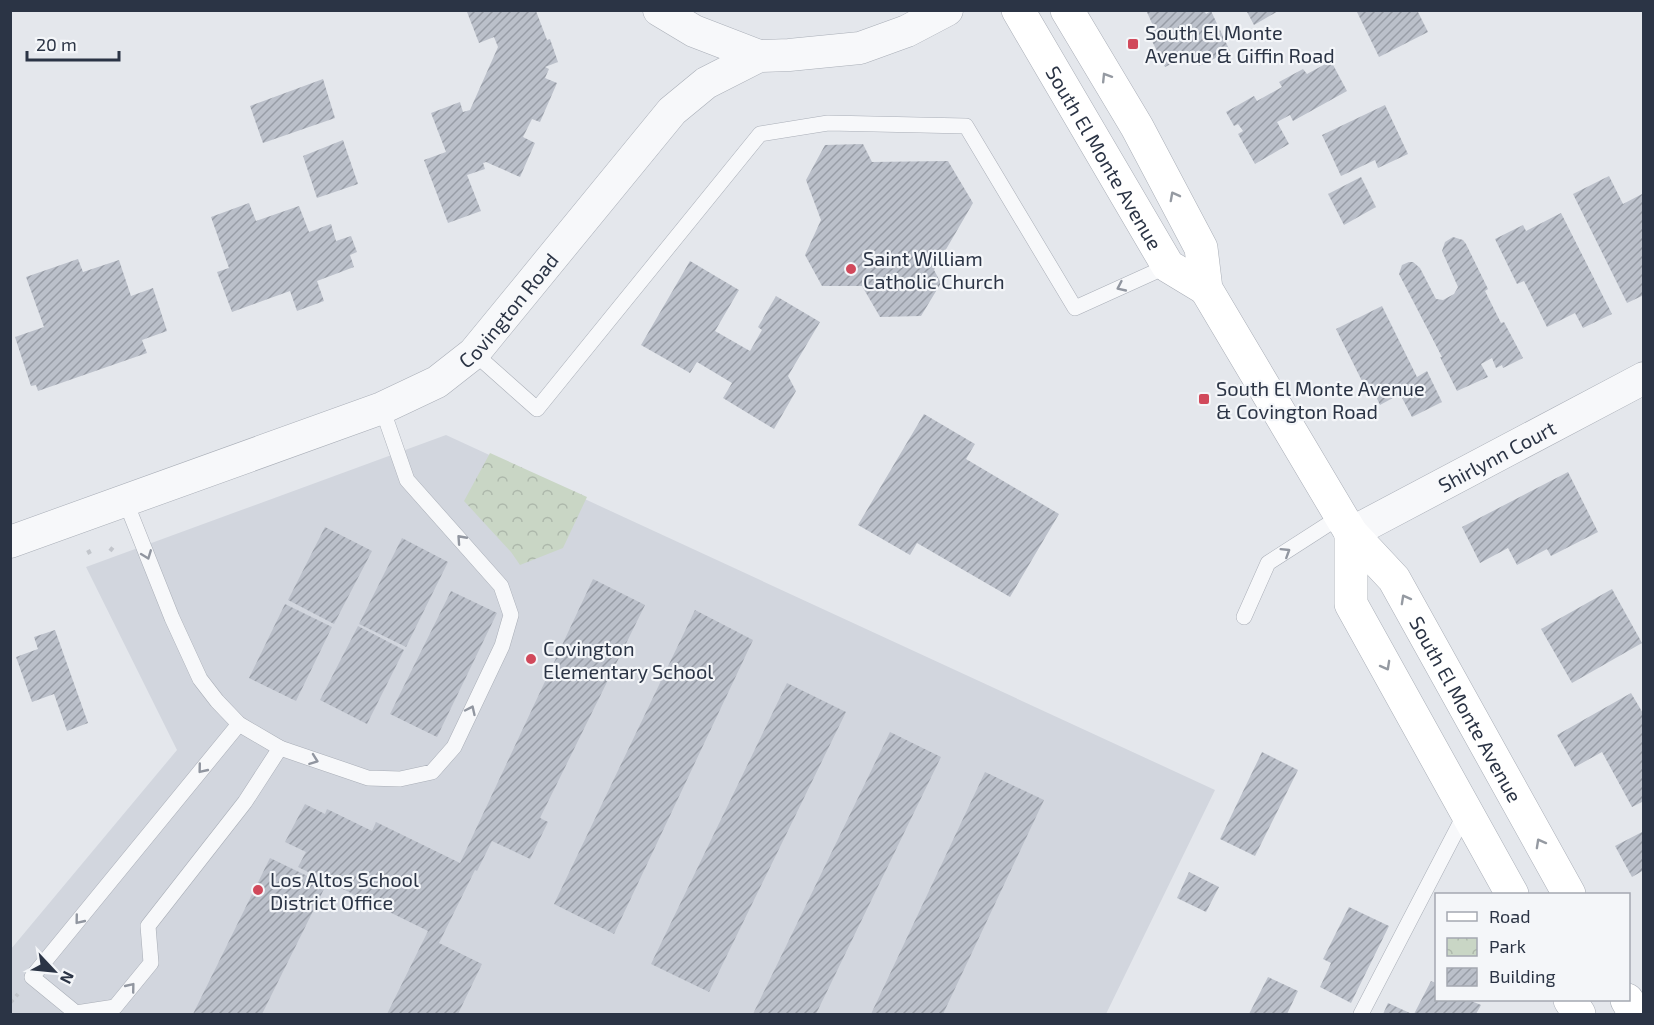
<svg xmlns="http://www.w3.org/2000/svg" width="1654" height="1025" font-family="'Exo 2',sans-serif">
  <defs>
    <pattern id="park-crowns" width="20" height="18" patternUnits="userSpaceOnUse" patternTransform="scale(1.5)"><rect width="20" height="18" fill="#c9d6c5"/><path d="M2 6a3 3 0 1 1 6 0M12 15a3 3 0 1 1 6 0" fill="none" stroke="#adb8ab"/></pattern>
    <pattern id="building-hatch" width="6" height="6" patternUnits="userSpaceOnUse" patternTransform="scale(1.5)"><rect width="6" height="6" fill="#bbc0ca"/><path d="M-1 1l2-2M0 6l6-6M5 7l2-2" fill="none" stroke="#989da6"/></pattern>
  </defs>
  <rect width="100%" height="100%" fill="#e4e7ec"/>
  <!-- built -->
  <polygon fill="#d2d6de" points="446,435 1215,790 1106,1014 11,1014 11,949 177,750 86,567"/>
  <!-- park -->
  <polygon fill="url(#park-crowns)" points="490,453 587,497 563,548 520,565 511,552 464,501"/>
  <!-- building -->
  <g fill="url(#building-hatch)">
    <polygon points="470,10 536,11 547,40 550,39 558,62 545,67 549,69 545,78 557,83 540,122 532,119 523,137 535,143 520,177 486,162 483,163 485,169 467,175 481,211 448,223 424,160 446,152 431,113 460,102 463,112 470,110 498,47 494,37 479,43 467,12"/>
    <polygon points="1146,10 1204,10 1206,14 1211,11 1230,51 1199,66 1193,53 1165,67 1148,33 1155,30"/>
    <polygon points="1246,10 1280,10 1254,25"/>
    <polygon points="1356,10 1417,10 1428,32 1379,57"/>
    <polygon points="1331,61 1347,91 1293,121 1290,115 1277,122 1289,144 1255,164 1238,134 1243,131 1238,124 1234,126 1226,112 1254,96 1257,101 1282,87 1279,82 1303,69 1307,74"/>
    <polygon points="323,79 335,118 263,143 250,106"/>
    <polygon points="1385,105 1408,154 1378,168 1375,160 1341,176 1322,135"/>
    <polygon points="343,140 358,184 317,198 303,156"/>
    <polygon points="863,144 872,162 948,161 973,203 934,270 941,283 921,316 880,317 862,286 822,286 805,255 821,220 806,180 825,145"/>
    <polygon points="1609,176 1623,204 1644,193 1644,295 1627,303 1573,194"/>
    <polygon points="1361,177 1376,207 1344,225 1328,194"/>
    <polygon points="249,203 256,221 299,206 309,232 331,224 336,241 351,236 357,252 350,255 354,267 317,281 324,301 297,311 290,291 232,312 217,272 229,268 211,217"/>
    <polygon points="1561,213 1612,314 1583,328 1575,313 1547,327 1524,281 1517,284 1495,239 1523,225 1526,231"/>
    <polygon points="1453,237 1463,240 1466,244 1488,289 1485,291 1501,323 1504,322 1523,358 1503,368 1502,365 1496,368 1492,358 1481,364 1488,377 1457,391 1440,357 1442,357 1399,274 1402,265 1409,262 1413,262 1420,268 1436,299 1443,300 1454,294 1458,287 1442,251 1445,242"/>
    <polygon points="78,259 83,272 119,260 131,296 153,288 167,331 142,340 147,353 38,391 36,385 31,386 15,337 44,327 26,277"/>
    <polygon points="690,261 739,290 715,331 750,351 762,330 758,327 776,296 820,322 788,376 796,391 774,429 723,398 732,383 697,362 690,373 641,345"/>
    <polygon points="1382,306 1417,377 1427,371 1442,402 1412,417 1400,394 1380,405 1372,388 1367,391 1336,329"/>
    <polygon points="924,414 975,444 966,459 1059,514 1010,597 917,543 910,555 858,525"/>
    <polygon points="1568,472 1598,532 1551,556 1547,549 1517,565 1508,548 1480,563 1462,527"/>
    <polygon points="325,527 372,551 334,624 288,600"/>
    <polygon points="402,538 448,562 406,647 359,624"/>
    <polygon points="593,579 645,605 540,818 548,822 530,859 492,841 477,871 475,870 439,943 482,964 458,1014 387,1014 428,931 298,867 306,852 285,842 305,804 325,814 327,809 372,831 376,822 460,863"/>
    <polygon points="1612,589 1642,643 1572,683 1541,629"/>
    <polygon points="451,591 497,613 437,737 390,714"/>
    <polygon points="285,604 332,627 296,701 249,678"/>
    <polygon points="695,610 753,640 614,934 554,904"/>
    <polygon points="358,626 404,650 367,724 320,700"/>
    <polygon points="55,630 88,723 67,731 54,694 32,702 16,657 38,649 34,637"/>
    <polygon points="787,683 846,712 709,992 651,964"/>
    <polygon points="1631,693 1644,715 1644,801 1632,807 1602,752 1575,767 1557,735"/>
    <polygon points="890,732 941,757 816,1014 753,1014"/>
    <polygon points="1262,752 1298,770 1255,856 1220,839"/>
    <polygon points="985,772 1044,800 943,1014 871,1014"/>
    <polygon points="1644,831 1644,870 1632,877 1615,846"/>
    <polygon points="270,858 326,885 262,1014 193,1014"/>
    <polygon points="1189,872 1219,887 1206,912 1177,898"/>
    <polygon points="1349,907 1389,926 1351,1003 1320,987 1331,963 1323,959"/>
    <polygon points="1268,977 1298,991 1287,1014 1249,1014"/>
    <polygon points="1431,981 1436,983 1436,1000 1469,1000 1481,1005 1476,1014 1414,1014"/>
    <polygon points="1388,1003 1412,1014 1383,1014"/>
  </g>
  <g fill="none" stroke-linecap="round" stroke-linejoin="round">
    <defs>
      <g id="lane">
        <polyline points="474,353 537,409 760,134 828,123 966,126 1075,308 1170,265"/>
        <polyline points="125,500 172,618 200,679 217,701 239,724 280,748 368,778 400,779 432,772 454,747 502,646 511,615 501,586 407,480 382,408"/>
        <polyline points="1244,617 1268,563 1341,516"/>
        <polyline points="239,724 32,977 76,1013 115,1007 151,963 148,926 245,802 280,748"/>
        <polyline points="1361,1014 1466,812"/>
      </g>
      <g id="street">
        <polyline points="659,10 694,31 759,56"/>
        <path id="s1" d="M1351,533L1644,378"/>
        <path id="s2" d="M10,542L382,408L437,382L474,353L672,111L706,83L759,56L789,55L860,48L907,31L947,10"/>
      </g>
      <g id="secondary">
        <path id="s3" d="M1018,10L1168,266L1206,289"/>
        <path id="s4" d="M1067,10L1137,127L1201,248L1206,289L1351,533L1394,579L1569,894"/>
        <polyline points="1351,533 1351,604 1512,894"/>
        <polyline points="1570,1000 1579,1014"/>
        <polyline points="1627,1000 1635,1014"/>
      </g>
    </defs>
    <!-- lane casing -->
    <use href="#lane" stroke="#a9aeb7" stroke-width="16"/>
    <!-- street casing -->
    <use href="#street" stroke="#a9aeb7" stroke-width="33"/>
    <!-- secondary casing -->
    <use href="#secondary" stroke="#a9aeb7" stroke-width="34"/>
    <!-- path -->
    <g stroke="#c2c5cb" stroke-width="4" stroke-dasharray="4.5 4.5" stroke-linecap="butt">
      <polyline points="88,550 90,554"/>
      <polyline points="110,551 114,546"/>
      <polyline points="10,1003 18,994"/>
    </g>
    <!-- lane -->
    <use href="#lane" stroke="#f7f8fa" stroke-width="15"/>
    <!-- street -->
    <use href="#street" stroke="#f7f8fa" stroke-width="32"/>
    <!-- secondary -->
    <use href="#secondary" stroke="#fff" stroke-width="33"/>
  </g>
  <!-- one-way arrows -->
  <defs><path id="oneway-chevron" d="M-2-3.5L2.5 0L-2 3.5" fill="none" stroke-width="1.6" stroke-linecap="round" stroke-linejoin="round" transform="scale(1.5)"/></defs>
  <g stroke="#959aa2">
    <use href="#oneway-chevron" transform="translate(1106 77) rotate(-122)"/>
    <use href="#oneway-chevron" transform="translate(1174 196) rotate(-118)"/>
    <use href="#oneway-chevron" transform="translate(1405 599) rotate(-119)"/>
    <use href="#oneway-chevron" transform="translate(1386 666) rotate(61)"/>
    <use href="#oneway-chevron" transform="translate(1540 843) rotate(-119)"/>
  </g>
  <g stroke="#9196a0">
    <use href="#oneway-chevron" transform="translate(1121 287) rotate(155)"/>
    <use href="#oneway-chevron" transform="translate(461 539) rotate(-132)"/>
    <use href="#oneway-chevron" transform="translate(1286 552) rotate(-32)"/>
    <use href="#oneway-chevron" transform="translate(147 555) rotate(69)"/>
    <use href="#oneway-chevron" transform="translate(471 710) rotate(-65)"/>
    <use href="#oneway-chevron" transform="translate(314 760) rotate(20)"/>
    <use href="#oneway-chevron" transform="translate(202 769) rotate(129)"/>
    <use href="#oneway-chevron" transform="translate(79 920) rotate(129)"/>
    <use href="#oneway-chevron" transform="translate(131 987) rotate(-51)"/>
  </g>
  <!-- markers -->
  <g fill="#d1495b" stroke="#f4f6f9" stroke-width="2">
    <rect x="1127" y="38" width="12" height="12" rx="3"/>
    <circle cx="851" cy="269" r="6"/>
    <rect x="1198" y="393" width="12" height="12" rx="3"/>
    <circle cx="531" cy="659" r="6"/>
    <circle cx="258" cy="890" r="6"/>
  </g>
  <g text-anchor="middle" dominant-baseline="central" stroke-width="4.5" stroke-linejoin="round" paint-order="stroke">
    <!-- poi labels -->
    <g font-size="20" fill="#2b3445" stroke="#f4f6f9" text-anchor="start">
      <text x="1145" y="32">South El Monte<tspan x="1145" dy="23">Avenue &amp; Giffin Road</tspan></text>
      <text x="863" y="258">Saint William<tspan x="863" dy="23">Catholic Church</tspan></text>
      <text x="1216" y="388">South El Monte Avenue<tspan x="1216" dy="23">&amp; Covington Road</tspan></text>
      <text x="543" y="648">Covington<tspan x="543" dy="23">Elementary School</tspan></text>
      <text x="270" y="879">Los Altos School<tspan x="270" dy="23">District Office</tspan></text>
    </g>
    <!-- street labels -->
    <g font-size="20" fill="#2b3445" stroke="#f4f6f9">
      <text stroke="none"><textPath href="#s3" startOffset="171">South El Monte Avenue</textPath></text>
      <text stroke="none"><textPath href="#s2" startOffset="558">Covington Road</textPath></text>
      <text stroke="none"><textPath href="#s1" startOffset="165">Shirlynn Court</textPath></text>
      <text stroke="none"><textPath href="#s4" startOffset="810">South El Monte Avenue</textPath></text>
    </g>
  </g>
  <!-- border -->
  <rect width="1654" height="1025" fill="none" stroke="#2b3445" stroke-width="24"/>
  <!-- legend -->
  <rect x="1435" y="893" width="195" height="108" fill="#f4f6f9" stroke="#a4a8b1" stroke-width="1.5"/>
  <rect x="1447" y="912" width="30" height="9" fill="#ffffff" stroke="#a4a8b1" stroke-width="1.5"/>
  <text x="1489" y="923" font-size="18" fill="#2b3445">Road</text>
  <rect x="1447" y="938" width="30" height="18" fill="url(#park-crowns)" stroke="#a4a8b1" stroke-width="1.5"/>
  <text x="1489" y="953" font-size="18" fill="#2b3445">Park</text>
  <rect x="1447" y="968" width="30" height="18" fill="url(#building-hatch)" stroke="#a4a8b1" stroke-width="1.5"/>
  <text x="1489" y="983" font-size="18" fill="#2b3445">Building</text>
  <!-- north arrow -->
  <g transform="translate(54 971) rotate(116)" stroke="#f4f6f9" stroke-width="4.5" paint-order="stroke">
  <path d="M0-4.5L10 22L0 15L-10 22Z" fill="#2b3445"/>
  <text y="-9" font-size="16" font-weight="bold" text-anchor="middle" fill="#2b3445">N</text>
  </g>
  <!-- scale -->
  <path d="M27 51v9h92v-9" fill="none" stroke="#2b3445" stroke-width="3"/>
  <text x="36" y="51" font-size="18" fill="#2b3445" stroke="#f4f6f9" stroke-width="4.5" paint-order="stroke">20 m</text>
</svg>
